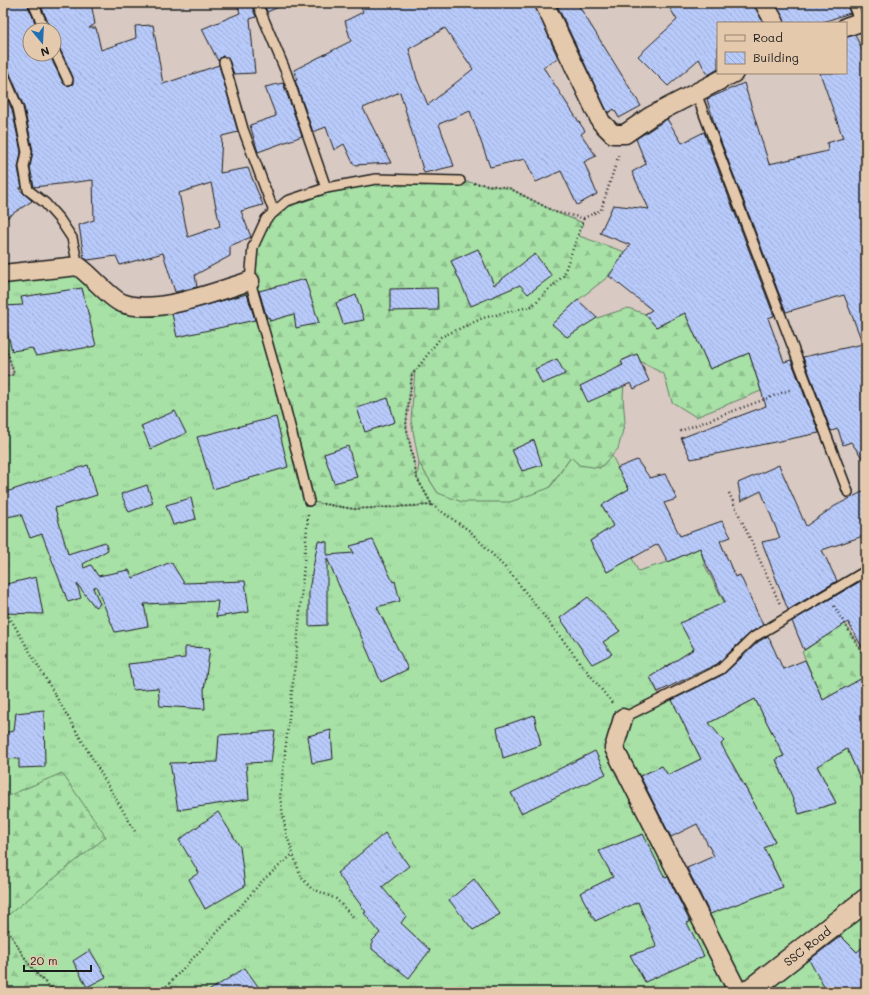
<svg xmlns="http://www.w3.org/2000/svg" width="869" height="995" font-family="Mali,sans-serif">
  <defs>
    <pattern id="grass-tufts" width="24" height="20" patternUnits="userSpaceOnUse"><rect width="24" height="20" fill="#a7e1a6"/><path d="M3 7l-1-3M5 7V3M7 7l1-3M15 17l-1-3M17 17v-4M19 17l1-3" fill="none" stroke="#8fc08e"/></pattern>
    <pattern id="forest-firs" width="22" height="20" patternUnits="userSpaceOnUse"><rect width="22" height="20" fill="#a7e1a6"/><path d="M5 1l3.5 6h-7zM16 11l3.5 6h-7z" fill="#8fc08e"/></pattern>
    <pattern id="building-back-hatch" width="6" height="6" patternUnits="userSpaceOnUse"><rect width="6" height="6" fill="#b8cafa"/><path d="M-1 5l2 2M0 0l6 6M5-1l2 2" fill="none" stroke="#9eadd6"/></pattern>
  </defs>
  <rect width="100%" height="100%" fill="#d8c9c3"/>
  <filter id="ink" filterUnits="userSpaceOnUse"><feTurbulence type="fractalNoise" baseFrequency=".025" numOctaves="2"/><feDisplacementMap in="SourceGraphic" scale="8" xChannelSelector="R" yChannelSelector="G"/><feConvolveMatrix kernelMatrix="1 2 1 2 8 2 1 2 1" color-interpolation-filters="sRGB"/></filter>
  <g filter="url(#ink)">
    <!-- grass -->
    <polygon fill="url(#grass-tufts)" stroke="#627e61" points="509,188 555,212 583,223 350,328 309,501 354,509 431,505 417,478 419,463 438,493 551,486 571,457 600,468 612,456 629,489 602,505 613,526 590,541 607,572 632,558 638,571 668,562 700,548 705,566 725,604 694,649 650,677 661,699 672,700 701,759 668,775 662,766 631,780 700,917 783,886 764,848 775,841 732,763 718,766 711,752 723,741 709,723 755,699 784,756 776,760 800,814 836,803 802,736 839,754 847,749 866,791 866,992 3,992 3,378 14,374 3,337 3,274 78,266 145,307"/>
    <!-- forest -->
    <g fill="url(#forest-firs)" stroke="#627e61">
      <polygon points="376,179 460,181 509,188 555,212 583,223 579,236 625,252 609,276 578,300 552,324 597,318 628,308 645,314 656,327 685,313 710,369 749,353 761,391 696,417 672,402 664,374 641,362 637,354 621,361 625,370 623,397 625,422 618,449 600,468 579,465 571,457 549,488 510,502 462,502 438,493 419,463 411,420 415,370 412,375 406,425 417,478 432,505 354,509 313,502 250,281 253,247 266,219 287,201"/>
      <polygon points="845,623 866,659 866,676 823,700 802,652"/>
      <path d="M62,773L106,837L3,919C15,946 33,974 56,992H3V798Z"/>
    </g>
    <!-- building -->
    <g fill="url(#building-back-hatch)" stroke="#1c1c1c" fill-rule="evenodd">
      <path d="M3,3H27L38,30H30V54H49L63,83L67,86L73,84V77L59,47L54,44V30H51L40,3H91L95,24L89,28H96L101,50L136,38L135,26L153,25L163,84L219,65L238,132L222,136L220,173L248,168L263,205L241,211L251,237L230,246V256L195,275L197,287L175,292L163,253L120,265L116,256L88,260L84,258L79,225L94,220L93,180L34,187L30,167L33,151L24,107L9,71L3,67ZM211,183L220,226L188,237L179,193Z"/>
      <polygon points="237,3 251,3 256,17 250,19 255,73 234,74 228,57 222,56 218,61 202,29 240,13"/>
      <polygon points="264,3 288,3 267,12"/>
      <path d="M359,3H534L558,58L543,67L585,131L581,134L596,156L584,162L597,194L577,205L561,171L536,182L525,159L490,167L470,111L439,124L454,166L424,173L400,92L363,108L391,163L354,165L344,144L334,150L326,127L313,132L295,80H297L294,70L351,41L345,21L363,12ZM445,28L473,69L428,105L417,79L409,49Z"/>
      <polygon points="556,3 577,3 641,106 619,118 614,109 608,113"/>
      <polygon points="667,3 754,3 763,23 718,23 718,69 708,75 699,59 668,86 638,56 677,20"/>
      <polygon points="776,3 846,3 850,13 820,23 785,23"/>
      <polygon points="855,35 866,57 866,463 851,442 843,445 838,429 831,431 803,357 863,344 844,295 786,312 715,126 707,99 744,83 769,164 828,151 827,143 843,138 820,73 846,73 846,37"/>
      <polygon points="283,83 302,136 258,152 250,125 276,116 265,87"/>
      <polygon points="3,88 12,110 21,152 18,168 22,188 18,188 32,201 3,220"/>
      <polygon points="667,119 682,143 704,132 774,316 768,318 784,362 791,360 819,433 691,459 681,438 766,406 749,353 710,369 685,313 656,327 645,314 652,310 609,276 630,245 600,233 613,205 649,209 632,172 646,164 636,139"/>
      <polygon points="478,249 494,285 535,254 552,276 528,294 520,285 471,306 451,261"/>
      <polygon points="305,279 319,323 296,328 294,314 270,321 269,317 267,318 259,291"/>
      <polygon points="82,288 96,346 36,356 32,348 12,351 3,315 3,306 23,305 21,297"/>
      <polygon points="437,288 438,310 390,311 390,289"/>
      <polygon points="247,294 255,320 177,337 172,314"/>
      <polygon points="356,295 364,320 343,324 336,303"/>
      <polygon points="578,300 597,318 567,337 552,324"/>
      <polygon points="637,354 649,381 634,389 631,383 588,402 580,386 623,365 621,361"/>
      <polygon points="557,359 565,374 542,384 535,369"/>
      <polygon points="388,398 395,422 365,432 357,408"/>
      <polygon points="175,411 186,433 151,449 141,426"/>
      <polygon points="276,417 288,467 213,489 197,437"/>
      <polygon points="534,440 542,465 522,471 512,450"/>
      <polygon points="348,446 357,477 334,483 324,454"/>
      <polygon points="637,460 650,478 665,474 677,499 664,503 680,536 722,521 731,537 720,541 735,577 740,575 763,625 750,633 717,664 658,692 650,677 694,649 680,623 725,602 704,560 700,548 668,562 658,544 607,572 590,541 613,526 602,505 629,489 617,468"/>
      <polygon points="88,465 97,495 55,508 68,554 105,542 108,550 83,564 84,568 91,565 98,576 129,570 133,578 171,562 184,583 245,581 249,612 216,617 218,601 144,604 148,626 115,632 96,586 93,588 100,604 95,607 77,584 81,598 68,602 42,534 30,538 21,514 3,518 3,493"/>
      <polygon points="779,465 806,526 835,506 866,490 866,535 822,550 837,581 788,610 762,542 780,538 761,491 741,501 738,483"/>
      <polygon points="147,485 153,503 129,512 121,494"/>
      <polygon points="191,498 196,519 173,525 166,505"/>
      <polygon points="373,540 393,582 395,581 400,601 377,607 408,669 381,682 327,558 327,625 309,626 309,590 318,541 327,542 327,555 354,553 350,546"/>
      <polygon points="36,577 43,614 3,613 3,585"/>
      <polygon points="866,578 866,654 848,622 804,650 792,621"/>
      <polygon points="588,597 620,631 603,642 612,654 592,664 560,618"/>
      <polygon points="768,636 783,669 805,660 823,700 866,676 866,791 847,749 817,766 836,803 799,814 776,759 784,756 755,699 709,723 724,741 721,744 775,841 764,848 783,887 710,914 687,868 714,856 697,824 671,837 640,776 662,766 668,775 701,759 672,700 724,674 758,642"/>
      <polygon points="185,647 210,648 204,690 205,709 160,706 158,688 133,690 128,664 185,658"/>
      <polygon points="44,710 45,767 19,768 19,759 3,758 3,733 14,731 16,713"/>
      <polygon points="534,715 541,745 503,758 497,728"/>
      <polygon points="331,730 333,759 312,763 308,736"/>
      <polygon points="275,731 271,762 246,763 249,799 178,810 170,763 217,762 219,735"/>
      <polygon points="595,751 606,774 521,813 511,793"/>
      <polygon points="218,812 240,847 245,886 205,909 189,879 199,873 179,840"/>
      <polygon points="385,833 409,866 382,887 406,916 401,923 430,950 409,978 372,949 372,941 380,933 364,913 366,912 337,873"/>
      <polygon points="643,834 665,878 668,877 690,922 687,923 704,956 645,982 630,955 657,947 638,902 595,921 580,893 613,877 599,851"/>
      <polygon points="474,879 500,914 473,930 449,900"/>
      <polygon points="841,936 857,952 866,944 866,992 827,992 809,960"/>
      <polygon points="90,950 106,977 87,987 73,961"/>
      <polygon points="245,968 262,992 207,992"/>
    </g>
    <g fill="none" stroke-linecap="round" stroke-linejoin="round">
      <defs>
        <g id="lane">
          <polyline points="33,3 45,30"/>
          <polyline points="257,3 286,72 326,188"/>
          <polyline points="852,3 860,22"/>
          <polyline points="54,50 68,80"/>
          <polyline points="224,62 243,129 274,212"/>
          <polyline points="3,73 18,108 27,152 24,167 28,190 45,203 60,220 72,238 78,266"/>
          <polyline points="696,93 848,492"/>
          <polyline points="309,501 280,387 250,281 253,247 266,219 287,201 326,188 376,179 460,181"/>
          <polyline points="623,718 721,669 754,637 864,572"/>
        </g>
        <g id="street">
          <polyline points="544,3 601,122 613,134 625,134 651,116 734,73"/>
          <polyline points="764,3 775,23"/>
          <polyline points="846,27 866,20"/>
          <path d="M3,274L78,266C91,275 111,299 122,303C155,316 218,291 250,281"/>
          <polyline points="623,718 614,748 738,992"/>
        </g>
        <polyline id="secondary" points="748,992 866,900"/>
      </defs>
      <!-- lane casing -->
      <use href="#lane" stroke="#1c1c1c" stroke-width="12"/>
      <!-- street casing -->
      <use href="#street" stroke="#1c1c1c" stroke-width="21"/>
      <!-- secondary casing -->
      <use href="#secondary" stroke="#1c1c1c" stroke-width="25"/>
      <!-- path -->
      <g stroke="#1c1c1c" stroke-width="2.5" stroke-dasharray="1 3" stroke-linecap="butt">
        <polyline points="474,183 509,188 555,212 584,218 601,210 619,154"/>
        <polyline points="3,337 14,374 3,378"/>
        <polyline points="680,431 792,389"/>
        <polyline points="729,493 780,604"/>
        <polyline points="323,504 354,509 432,505 417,478 406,425 412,375 441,337 483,318 532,306 563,276 584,218"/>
        <polyline points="432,505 470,531 512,575 612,703"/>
        <polyline points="308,515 297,647 280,797 286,833 301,877 311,888 336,899 355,919"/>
        <polyline points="3,606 136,833"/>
        <polyline points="834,606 866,659"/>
        <path d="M3,919C16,946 33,974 56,992"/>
        <polyline points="161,992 229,920 262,881 293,854"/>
      </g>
      <!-- lane -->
      <use href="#lane" stroke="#e5c9ac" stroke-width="9"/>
      <!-- street -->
      <use href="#street" stroke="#e5c9ac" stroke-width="18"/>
      <!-- secondary -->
      <use href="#secondary" stroke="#e5c9ac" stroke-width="22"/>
    </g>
  </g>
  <g text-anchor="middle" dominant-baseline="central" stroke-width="3.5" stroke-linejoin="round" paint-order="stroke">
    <!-- street labels -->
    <g font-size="12" fill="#1c1c1c" stroke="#e5c9ac">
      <text transform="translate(807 946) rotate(-38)">SSC Road</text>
    </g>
  </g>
  <!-- margin -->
  <rect width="869" height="995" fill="none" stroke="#e5c9ac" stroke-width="16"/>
  <rect x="8" y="8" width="853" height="979" fill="none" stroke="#1c1c1c" stroke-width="1.5" filter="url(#ink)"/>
  <!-- legend -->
  <rect x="717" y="22" width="130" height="52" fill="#e5c9ac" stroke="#958472"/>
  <rect x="725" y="35" width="20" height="6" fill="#e5c9ac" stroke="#958472"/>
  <text x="753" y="42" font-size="12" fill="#1c1c1c">Road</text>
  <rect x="725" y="52" width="20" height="12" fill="url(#building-back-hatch)" stroke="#958472"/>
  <text x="753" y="62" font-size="12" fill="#1c1c1c">Building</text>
  <!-- north arrow -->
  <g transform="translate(42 42) rotate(162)"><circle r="19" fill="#e5c9ac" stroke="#958472"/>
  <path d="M0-3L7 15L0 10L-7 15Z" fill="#1f6fb2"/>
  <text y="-6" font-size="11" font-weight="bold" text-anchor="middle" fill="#1c1c1c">N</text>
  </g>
  <!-- scale -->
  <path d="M24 965v6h67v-6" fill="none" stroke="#1c1c1c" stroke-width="2"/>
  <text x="30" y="965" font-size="12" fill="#1c1c1c" stroke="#e5c9ac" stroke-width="3" paint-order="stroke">20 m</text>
</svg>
